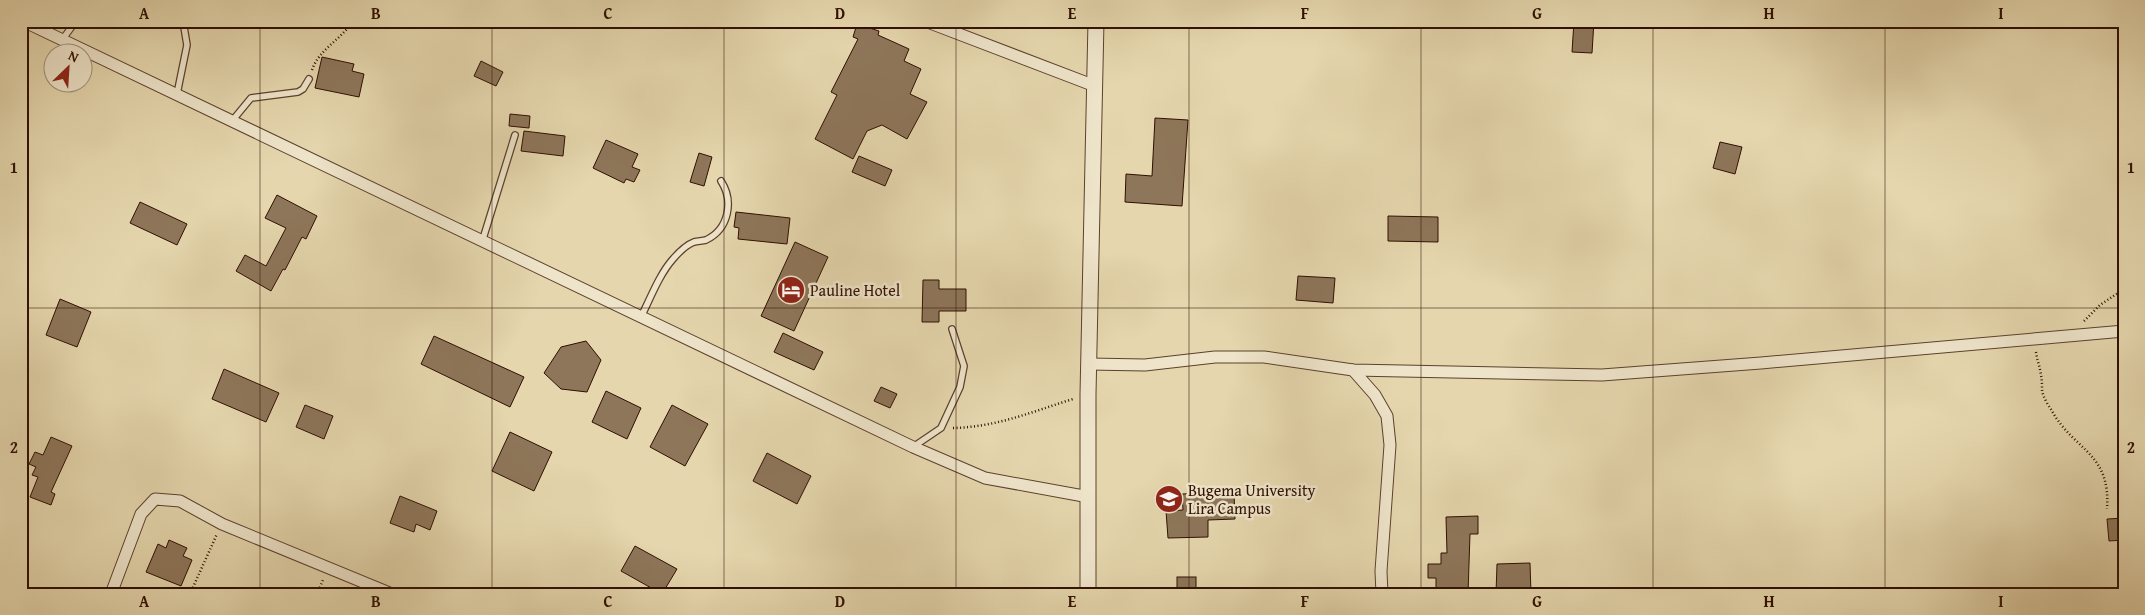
<svg xmlns="http://www.w3.org/2000/svg" width="2145" height="615" font-family="'Gentium Book Plus',serif">
  <rect width="100%" height="100%" fill="#e5d6ad"/>
  <filter id="stains"><feTurbulence type="fractalNoise" baseFrequency=".004" numOctaves="4"/><feColorMatrix values="0 0 0 0 .2 0 0 0 0 .09 0 0 0 0 .02 0 0 0 .5 -.17"/></filter>
  <radialGradient id="worn" r=".72"><stop offset=".6" stop-color="#630" stop-opacity="0"/><stop offset="1" stop-color="#630" stop-opacity=".3"/></radialGradient>
  <!-- building -->
  <g fill="#8e765a" stroke="#2f0f01">
    <polygon points="1574,21 1594,21 1592,53 1572,52"/>
    <polygon points="857,24 879,31 878,35 909,49 904,61 921,69 910,94 927,102 907,139 882,125 867,131 853,159 815,139 837,95 831,92 858,39 853,37"/>
    <polygon points="322,57 354,64 352,71 364,74 359,97 315,88"/>
    <polygon points="481,61 503,72 496,86 474,76"/>
    <polygon points="510,114 530,116 529,128 509,126"/>
    <polygon points="1155,118 1188,120 1182,206 1125,202 1126,174 1152,176"/>
    <polygon points="524,131 565,136 563,156 521,151"/>
    <polygon points="606,140 638,154 632,167 640,170 634,182 626,179 624,183 593,168"/>
    <polygon points="1720,142 1742,147 1735,174 1713,168"/>
    <polygon points="699,153 712,157 704,186 690,182"/>
    <polygon points="859,156 892,170 885,186 852,172"/>
    <polygon points="277,195 317,216 306,239 302,237 285,270 283,269 271,291 236,271 245,255 266,266 286,228 265,218"/>
    <polygon points="140,202 187,224 177,245 130,223"/>
    <polygon points="736,212 790,218 787,244 738,239 739,228 734,227"/>
    <polygon points="1388,216 1438,217 1438,242 1388,241"/>
    <polygon points="795,242 828,257 794,331 761,316"/>
    <polygon points="1298,276 1335,278 1333,303 1296,300"/>
    <polygon points="923,280 939,280 939,289 966,289 966,311 939,311 939,322 922,322"/>
    <polygon points="60,299 91,312 77,347 46,335"/>
    <polygon points="783,333 823,352 814,370 774,352"/>
    <polygon points="434,336 524,377 510,407 421,364"/>
    <polygon points="586,341 601,360 587,392 561,389 544,373 561,347"/>
    <polygon points="224,369 279,393 266,422 212,399"/>
    <polygon points="881,387 897,394 890,408 874,401"/>
    <polygon points="606,391 641,408 627,439 592,422"/>
    <polygon points="305,405 333,416 324,439 296,427"/>
    <polygon points="672,405 708,424 685,466 650,447"/>
    <polygon points="510,432 552,452 534,491 492,471"/>
    <polygon points="51,437 72,446 51,492 55,494 51,505 30,497 38,477 32,475 36,467 29,464 35,452 43,455"/>
    <polygon points="767,453 811,476 797,504 753,481"/>
    <polygon points="1206,493 1206,494 1234,493 1235,519 1208,520 1208,537 1168,538 1166,511 1183,510 1182,494"/>
    <polygon points="400,496 437,511 430,530 416,524 414,532 390,523"/>
    <polygon points="1478,516 1478,534 1470,534 1468,594 1436,594 1436,578 1428,578 1428,564 1441,564 1441,553 1447,553 1446,517"/>
    <polygon points="2124,518 2124,540 2109,541 2107,519"/>
    <polygon points="169,540 187,548 183,556 192,560 181,586 146,572 158,544 166,548"/>
    <polygon points="635,546 677,569 662,594 621,571"/>
    <polygon points="1530,563 1531,594 1496,594 1497,564"/>
    <rect x="1177" y="577" width="19" height="17"/>
  </g>
  <g fill="none" stroke-linecap="round" stroke-linejoin="round">
    <defs>
      <g id="service">
        <polyline points="62,40 76,21"/>
        <polyline points="177,94 187,45 183,21"/>
        <polyline points="232,121 251,98 298,92 303,89 309,79"/>
        <polyline points="482,242 515,135"/>
        <path d="M641,317C651,297 659,275 673,259C679,252 686,245 694,242C698,241 702,241 706,240C729,229 734,201 721,181"/>
        <polyline points="913,447 941,428 960,387 964,366 952,329"/>
      </g>
      <g id="minor">
        <polyline points="23,21 913,447 985,478 1089,497"/>
        <polyline points="925,21 1095,86"/>
        <polyline points="1089,364 1145,365 1215,357 1264,357 1353,370 1602,375 1761,363 2124,331"/>
        <polyline points="1353,370 1375,395 1387,416 1390,445 1381,571 1382,594"/>
        <polyline points="111,594 141,514 155,499 180,501 222,524 392,594"/>
      </g>
      <polyline id="tertiary" points="1088,594 1088,394 1096,21"/>
    </defs>
    <!-- service casing -->
    <use href="#service" stroke="#5c412c" stroke-width="8"/>
    <!-- minor casing -->
    <use href="#minor" stroke="#5c412c" stroke-width="13"/>
    <!-- tertiary casing -->
    <use href="#tertiary" stroke="#5c412c" stroke-width="17"/>
    <!-- path -->
    <g stroke="#2f0f01" stroke-width="2.5" stroke-dasharray="1 2.5" stroke-linecap="butt">
      <path d="M312,70C319,49 341,40 353,21"/>
      <polyline points="2084,321 2100,305 2124,289"/>
      <path d="M2036,352C2037,360 2040,367 2041,375C2042,380 2042,385 2042,390C2043,397 2048,405 2052,411C2074,451 2111,452 2107,509"/>
      <path d="M953,428C997,427 1031,412 1073,399"/>
      <polyline points="190,594 217,534"/>
      <polyline points="317,594 323,580"/>
    </g>
    <!-- service -->
    <use href="#service" stroke="#eee4ca" stroke-width="5.5"/>
    <!-- minor -->
    <use href="#minor" stroke="#eee4ca" stroke-width="11"/>
    <!-- tertiary -->
    <use href="#tertiary" stroke="#eee4ca" stroke-width="15"/>
  </g>
  <!-- grid -->
  <path fill="none" stroke="#2f0f01" stroke-width="1" stroke-opacity="0.55" d="M260,21V594M492,21V594M724,21V594M956,21V594M1189,21V594M1421,21V594M1653,21V594M1885,21V594M21,308H2124"/>
  <!-- icons -->
  <defs>
    <symbol id="hotel-disc" viewBox="-11 -11 22 22"><circle r="9.5" fill="#8f2418" stroke="#eee4ca"/><path d="M-6-4.5h1.5V1H6V5H4.5V3h-9V5H-6ZM-4 0a1.8 1.8 0 1 1 3.6 0ZM.5 0V-2.5h3Q6-2.5 6 0Z" fill="#fff"/></symbol>
    <symbol id="university-disc" viewBox="-11 -11 22 22"><circle r="9.5" fill="#8f2418" stroke="#eee4ca"/><path d="M0-5L7-2L0 1L-7-2ZM-4 1L0 2.5L4 1V4Q0 6-4 4Z" fill="#fff"/></symbol>
  </defs>
  <g fill-rule="evenodd">
    <use href="#hotel-disc" x="775" y="274" width="32" height="32"/>
    <use href="#university-disc" x="1153" y="483" width="32" height="32"/>
  </g>
  <g text-anchor="middle" dominant-baseline="central" stroke-width="5" stroke-linejoin="round" paint-order="stroke">
    <!-- poi labels -->
    <g font-size="16" fill="#2f0f01" stroke="#eee4ca" text-anchor="start">
      <text x="810" y="290">Pauline Hotel</text>
      <text x="1188" y="490">Bugema University<tspan x="1188" dy="18">Lira Campus</tspan></text>
    </g>
  </g>
  <!-- margin -->
  <rect width="2145" height="615" fill="none" stroke="#e5d6ad" stroke-width="55"/>
  <!-- north arrow -->
  <g transform="translate(68 68) rotate(25)"><circle r="24" fill="#eee4ca" stroke="#a28f7a"/>
  <path d="M0-4L9 19L0 12L-9 19Z" fill="#8f2418"/>
  <text y="-8" font-size="14" font-weight="bold" text-anchor="middle" fill="#2f0f01">N</text>
  </g>
  <rect x="28" y="28" width="2090" height="560" fill="none" stroke="#2f0f01" stroke-width="2"/>
  <g font-size="16" text-anchor="middle" font-weight="bold" fill="#2f0f01">
    <text x="144" y="19">A</text>
    <text x="376" y="19">B</text>
    <text x="608" y="19">C</text>
    <text x="840" y="19">D</text>
    <text x="1072" y="19">E</text>
    <text x="1305" y="19">F</text>
    <text x="1537" y="19">G</text>
    <text x="1769" y="19">H</text>
    <text x="2001" y="19">I</text>
    <text x="14" y="173">1</text>
    <text x="2131" y="173">1</text>
    <text x="14" y="453">2</text>
    <text x="2131" y="453">2</text>
    <text x="144" y="607">A</text>
    <text x="376" y="607">B</text>
    <text x="608" y="607">C</text>
    <text x="840" y="607">D</text>
    <text x="1072" y="607">E</text>
    <text x="1305" y="607">F</text>
    <text x="1537" y="607">G</text>
    <text x="1769" y="607">H</text>
    <text x="2001" y="607">I</text>
  </g>
  <rect width="100%" height="100%" filter="url(#stains)"/>
  <rect width="100%" height="100%" fill="url(#worn)"/>
</svg>
